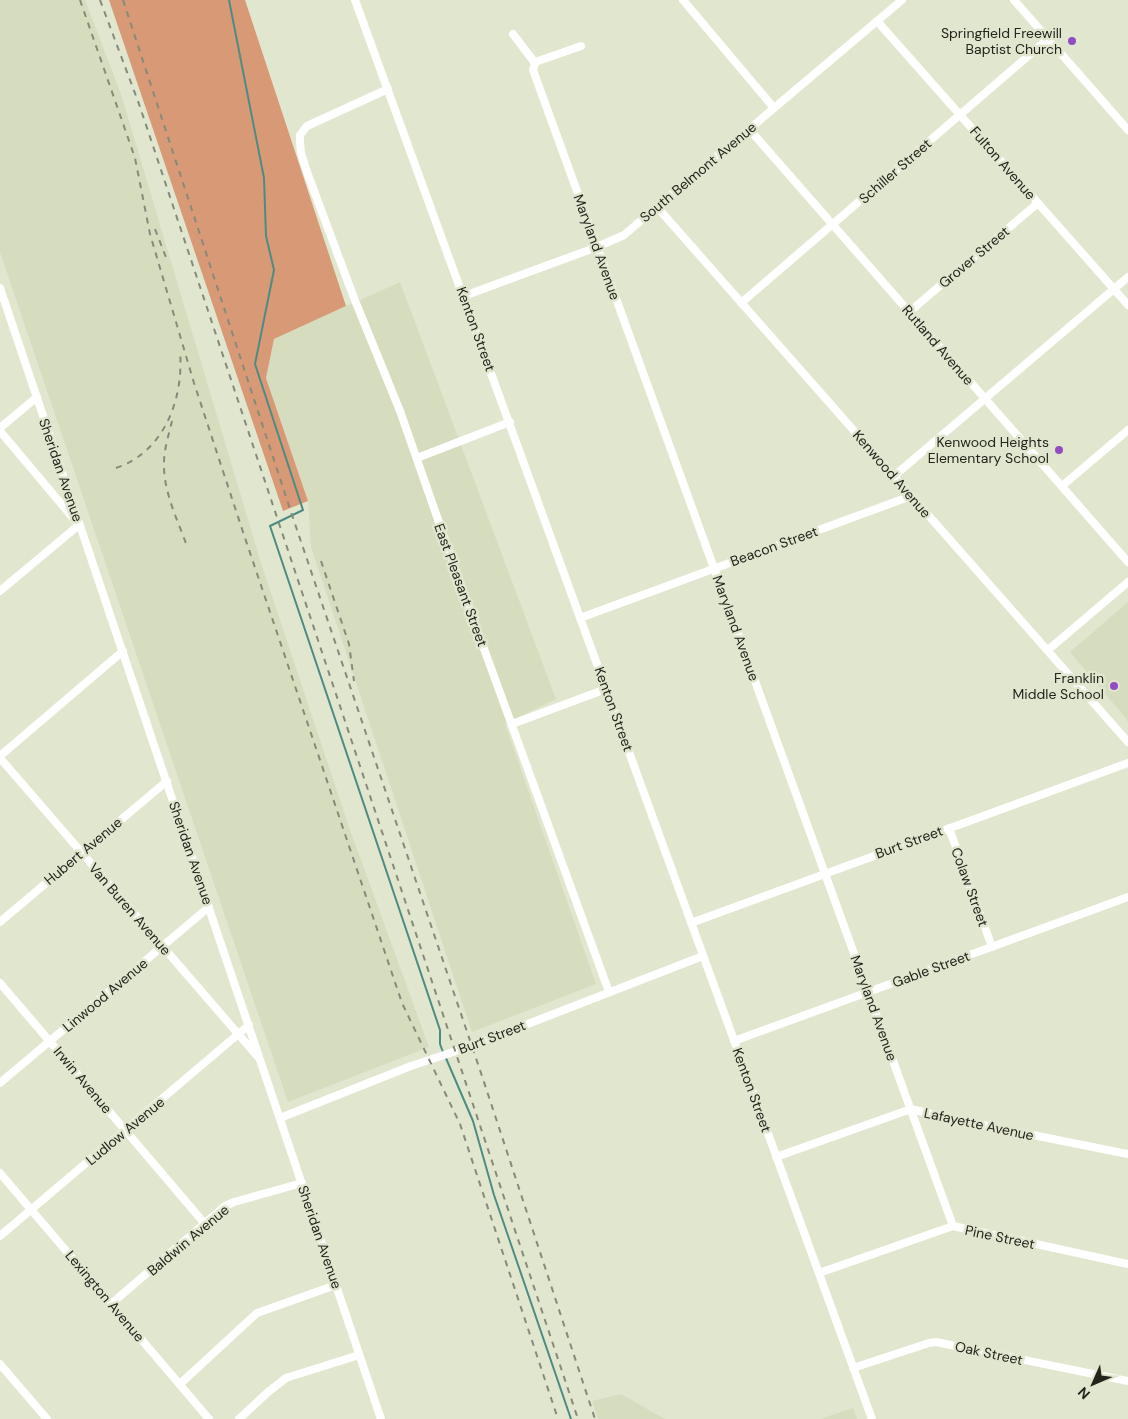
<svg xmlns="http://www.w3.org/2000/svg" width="1128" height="1419" font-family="'DM Sans',sans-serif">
  <rect width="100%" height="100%" fill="#e1e6cf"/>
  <!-- built -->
  <g fill="#d6ddbe">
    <polygon points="0,0 85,0 121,94 261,563 348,824 429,1047 288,1102 0,252"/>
    <polygon points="400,282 556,699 505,724 596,984 472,1032 311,547 308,501 266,377 274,339"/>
    <polygon points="1128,602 1128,721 1070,652"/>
    <polygon points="621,1394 665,1419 598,1419 592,1401"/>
    <polygon points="853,1408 857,1419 820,1419"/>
  </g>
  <!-- forest -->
  <polygon fill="#d89977" points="109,0 245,0 346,306 274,339 266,378 308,501 283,511"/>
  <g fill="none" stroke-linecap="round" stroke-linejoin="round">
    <!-- stream -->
    <g stroke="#4d8c82" stroke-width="2">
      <polyline points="229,0 264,178 266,236 274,270 255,364 303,510 270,526 440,1030 440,1044 443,1052"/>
      <polyline points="445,1056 473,1121 494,1195 571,1419"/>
    </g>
    <!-- minor -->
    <g stroke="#fff" stroke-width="8">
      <polyline points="355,0 872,1419"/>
      <polyline points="683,0 774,108"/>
      <polyline points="1014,0 1128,130"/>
      <polyline points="877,21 1128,305"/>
      <polyline points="513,34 535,63 533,70 953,1226"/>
      <polyline points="535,63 538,61 581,46"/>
      <polyline points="388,89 307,126 300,135 300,142 301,153 307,172 354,298 400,411 463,591 609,992"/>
      <polyline points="749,129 1128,562"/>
      <polyline points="657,207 1128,742"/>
      <polyline points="0,288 381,1419"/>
      <polyline points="464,296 597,247 624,235 902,0"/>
      <polyline points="741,303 1048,39"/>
      <polyline points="909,312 1038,203"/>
      <polyline points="0,428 37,397"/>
      <polyline points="0,431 79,525 0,591"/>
      <polyline points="417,458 510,422"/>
      <polyline points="894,476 1128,277"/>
      <polyline points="1062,486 1128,430"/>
      <polyline points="580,618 911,496"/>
      <polyline points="1048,650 1128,582"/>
      <polyline points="512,724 606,689"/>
      <polyline points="0,756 123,651"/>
      <polyline points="0,758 258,1057"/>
      <polyline points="949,828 992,947"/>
      <polyline points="0,922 167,781"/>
      <polyline points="691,923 1128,763"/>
      <polyline points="0,983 205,1224"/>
      <polyline points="734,1041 1128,897"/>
      <polyline points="0,1083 209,907"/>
      <polyline points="280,1118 411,1066 471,1046 703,956"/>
      <polyline points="776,1157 911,1109 948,1118 1128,1154"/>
      <polyline points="0,1173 209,1419"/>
      <polyline points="0,1236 249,1025"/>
      <polyline points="819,1273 953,1226 1128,1264"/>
      <polyline points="111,1304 225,1206 234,1202 302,1183"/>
      <polyline points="0,1364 47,1419"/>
      <polyline points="853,1368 929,1343 936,1342 1128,1381"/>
      <polyline points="180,1384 257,1313 336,1285"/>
      <polyline points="239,1419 268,1392 286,1378 359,1355"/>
    </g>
    <!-- rail -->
    <g stroke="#878a7a" stroke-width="2" stroke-dasharray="6 6" stroke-linecap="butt">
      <polyline points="80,0 135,158 150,234 194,383 243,532 402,1003 460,1124 558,1419"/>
      <polyline points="100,0 139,104 578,1419"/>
      <polyline points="123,0 293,518 481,1073 595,1419"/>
      <polyline points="155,229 167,260"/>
      <path d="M172,421C169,434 164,449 164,463C163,491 178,521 187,546"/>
      <path d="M116,468C164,452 184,399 180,351"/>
      <polyline points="321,561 349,644 354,681"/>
    </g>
  </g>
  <!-- markers -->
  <g fill="#914dc1" stroke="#e1e6cf" stroke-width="2">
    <circle cx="1072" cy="41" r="5"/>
    <circle cx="1059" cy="450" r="5"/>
    <circle cx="1114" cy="686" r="5"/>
  </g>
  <g text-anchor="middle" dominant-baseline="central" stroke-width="5" stroke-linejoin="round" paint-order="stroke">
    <!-- poi labels -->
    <g font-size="14" fill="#23241c" stroke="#e1e6cf" text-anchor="end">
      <text x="1062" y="33">Springfield Freewill<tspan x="1062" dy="16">Baptist Church</tspan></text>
      <text x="1049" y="442">Kenwood Heights<tspan x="1049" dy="16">Elementary School</tspan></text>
      <text x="1104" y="678">Franklin<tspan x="1104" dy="16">Middle School</tspan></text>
    </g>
    <!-- street labels -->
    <g font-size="14" fill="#23241c" stroke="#e1e6cf">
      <text transform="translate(1003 163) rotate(49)">Fulton Avenue</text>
      <text transform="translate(895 171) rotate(-41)">Schiller Street</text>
      <text transform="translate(698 172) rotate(-40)">South Belmont Avenue</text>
      <text transform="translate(597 247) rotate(70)">Maryland Avenue</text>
      <text transform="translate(974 257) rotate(-40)">Grover Street</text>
      <text transform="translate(476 329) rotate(70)">Kenton Street</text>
      <text transform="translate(938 345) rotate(49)">Rutland Avenue</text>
      <text transform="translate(61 470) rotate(71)">Sheridan Avenue</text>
      <text transform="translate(892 474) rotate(49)">Kenwood Avenue</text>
      <text transform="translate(774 546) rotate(-20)">Beacon Street</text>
      <text transform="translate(461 585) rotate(70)">East Pleasant Street</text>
      <text transform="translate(736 628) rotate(70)">Maryland Avenue</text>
      <text transform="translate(614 709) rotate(70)">Kenton Street</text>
      <text transform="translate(909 842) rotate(-20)">Burt Street</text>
      <text transform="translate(83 851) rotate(-40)">Hubert Avenue</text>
      <text transform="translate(191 853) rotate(71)">Sheridan Avenue</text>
      <text transform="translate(970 887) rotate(70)">Colaw Street</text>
      <text transform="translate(130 909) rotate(49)">Van Buren Avenue</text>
      <text transform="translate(931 969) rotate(-20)">Gable Street</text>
      <text transform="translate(105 995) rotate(-40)">Linwood Avenue</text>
      <text transform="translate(874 1008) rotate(70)">Maryland Avenue</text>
      <text transform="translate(492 1037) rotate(-21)">Burt Street</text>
      <text transform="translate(83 1080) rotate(50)">Irwin Avenue</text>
      <text transform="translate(752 1090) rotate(70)">Kenton Street</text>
      <text transform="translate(979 1124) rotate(12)">Lafayette Avenue</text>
      <text transform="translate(125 1131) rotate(-40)">Ludlow Avenue</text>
      <text transform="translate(320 1237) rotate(71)">Sheridan Avenue</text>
      <text transform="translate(1000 1237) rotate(12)">Pine Street</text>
      <text transform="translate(188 1240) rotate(-40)">Baldwin Avenue</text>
      <text transform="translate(105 1296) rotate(50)">Lexington Avenue</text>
      <text transform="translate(989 1353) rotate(12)">Oak Street</text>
    </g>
  </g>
  <!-- north arrow -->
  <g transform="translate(1093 1384) rotate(225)" stroke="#e1e6cf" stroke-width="4" paint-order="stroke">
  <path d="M0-4L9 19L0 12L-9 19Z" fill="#23241c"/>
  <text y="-8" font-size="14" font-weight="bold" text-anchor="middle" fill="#23241c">N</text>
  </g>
</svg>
